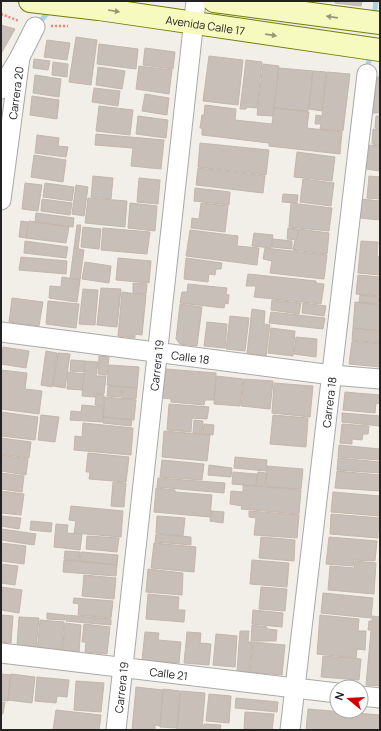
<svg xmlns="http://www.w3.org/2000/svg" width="381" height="731" font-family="Manrope,sans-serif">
  <rect width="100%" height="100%" fill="#f2efe9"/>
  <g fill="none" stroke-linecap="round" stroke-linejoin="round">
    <!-- stream -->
    <g stroke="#aad3df" stroke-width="5">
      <polyline points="374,17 376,1"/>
      <polyline points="37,25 50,10"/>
      <polyline points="367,71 370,53"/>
    </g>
  </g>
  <!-- building -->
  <g fill="#c7bfb8" stroke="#c4b6ab">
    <polygon points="335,1 362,1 361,6 335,3"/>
    <polygon points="1,25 15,29 2,52 1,52"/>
    <polygon points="76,37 97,40 91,85 69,82"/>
    <polygon points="47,40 70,43 67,60 44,57"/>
    <polygon points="99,44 138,49 136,69 97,64"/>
    <polygon points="145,48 175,52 173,69 143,65"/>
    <polygon points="209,56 243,60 238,105 203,101"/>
    <polygon points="34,59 50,61 48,70 33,68"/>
    <polygon points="246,60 262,62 257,108 247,107 246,109 240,109"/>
    <polygon points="53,62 68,64 67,77 52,75"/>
    <polygon points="263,64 279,66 273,116 257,115"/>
    <polygon points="139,66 172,70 169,94 136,89"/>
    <polygon points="98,67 125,71 122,89 96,85"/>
    <polygon points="279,68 313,71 308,111 274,108"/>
    <polygon points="313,71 326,72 322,111 309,109"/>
    <polygon points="327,72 350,74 343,131 320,129 321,124 315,124 316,115 322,116"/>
    <polygon points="35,75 61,79 59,97 33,93"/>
    <polygon points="377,77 380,77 380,113 373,113"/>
    <polygon points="94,88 120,91 118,106 92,102"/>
    <polygon points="145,94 169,98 167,115 142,111"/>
    <polygon points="32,96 59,100 57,119 30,115"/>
    <polygon points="205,105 236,109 235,120 272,124 274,108 309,112 307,128 342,132 340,154 269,146 269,143 202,135 202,128 200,128 202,115 204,115"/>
    <polygon points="99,106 133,110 130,135 96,131"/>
    <polygon points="138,116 168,120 166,138 136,134"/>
    <polygon points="376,116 380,116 380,129 375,128"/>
    <polygon points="373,129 380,130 380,145 372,144"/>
    <polygon points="96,134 164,140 161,169 131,166 133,148 95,145"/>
    <polygon points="37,135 59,138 58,146 68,147 66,157 35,153"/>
    <polygon points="200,143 269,150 266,175 198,167"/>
    <polygon points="368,145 380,146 380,171 366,169"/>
    <polygon points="297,152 335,157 332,181 294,177"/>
    <polygon points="34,155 66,160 63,182 31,177"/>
    <polygon points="198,168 265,176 263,193 196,185"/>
    <polygon points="93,176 113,178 111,199 91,197"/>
    <polygon points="369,176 380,177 380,199 367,198"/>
    <polygon points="139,178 160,180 158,204 137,202"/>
    <polygon points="303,179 334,183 331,206 300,202"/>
    <polygon points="25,183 42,185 38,211 22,209"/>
    <polygon points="45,183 74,187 72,201 43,197"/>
    <polygon points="76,185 88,187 84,216 72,214"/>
    <polygon points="195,188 230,192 229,205 194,201"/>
    <polygon points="283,194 298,195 297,203 282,202"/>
    <polygon points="88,198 127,201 125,227 85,223"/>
    <polygon points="42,199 72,203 70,215 41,211"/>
    <polygon points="362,199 380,201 380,220 360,218"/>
    <polygon points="130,203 157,206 155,231 128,228"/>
    <polygon points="201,203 228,206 225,232 191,228 192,218 199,219"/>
    <polygon points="291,203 332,208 329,231 289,227"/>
    <polygon points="36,213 74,218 73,227 35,222"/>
    <polygon points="21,221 28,222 26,238 19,237"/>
    <polygon points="29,221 69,227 66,243 26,238"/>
    <polygon points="77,225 81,225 78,249 74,248"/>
    <polygon points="83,227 101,229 99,249 81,247"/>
    <polygon points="103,228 150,232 147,254 101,250"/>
    <polygon points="288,228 298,229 297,240 287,239"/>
    <polygon points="299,229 329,233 327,254 293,250 295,240 297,240"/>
    <polygon points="190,230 238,236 237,246 259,248 257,265 186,256"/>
    <polygon points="254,233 273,235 271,248 252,246"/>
    <polygon points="273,239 292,241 292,249 272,247"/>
    <polygon points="25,241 68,247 66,258 24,253"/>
    <polygon points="361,241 378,242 377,256 380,257 380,275 358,273"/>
    <polygon points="74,248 84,250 80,280 70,278"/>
    <polygon points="265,248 327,255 324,279 270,273 272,261 263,259"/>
    <polygon points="21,257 67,261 66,274 19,270"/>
    <polygon points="118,258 151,261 149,283 116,280"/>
    <polygon points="186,258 222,263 221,269 216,269 215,275 209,274 208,282 184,279"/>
    <polygon points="85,262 111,266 109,283 82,279"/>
    <polygon points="248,274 316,281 316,283 324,284 321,304 254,297 256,286 246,286"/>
    <polygon points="358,275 380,277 380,296 356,294"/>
    <polygon points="62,277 80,280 77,302 49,298 50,286 61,287"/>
    <polygon points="133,283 147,284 146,294 133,293"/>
    <polygon points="188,284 227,288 226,294 229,295 228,304 225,303 224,308 180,303 182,292 187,292"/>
    <polygon points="101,288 121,289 117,327 97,325"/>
    <polygon points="83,289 98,290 95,325 79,324"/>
    <polygon points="122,292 146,295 142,335 135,334 135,338 118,336"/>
    <polygon points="360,295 379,297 378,304 359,302"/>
    <polygon points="12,298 43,302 39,326 9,322"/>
    <polygon points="272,300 301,303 299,314 271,310"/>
    <polygon points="48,301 79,304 76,328 46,324"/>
    <polygon points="355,302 380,305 380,331 353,328"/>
    <polygon points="303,303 326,306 324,316 302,313"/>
    <polygon points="180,304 202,307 197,346 180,344 176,339"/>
    <polygon points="252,309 265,311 264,324 270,325 266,356 247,353"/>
    <polygon points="271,312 325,318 323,329 269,323"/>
    <polygon points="230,316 249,318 245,351 226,349"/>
    <polygon points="207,322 227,324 225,348 204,346"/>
    <polygon points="271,328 295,331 293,356 268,353"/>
    <polygon points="353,328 380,331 380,343 352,340"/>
    <polygon points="296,337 317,339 316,357 294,354"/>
    <polygon points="352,341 380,344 380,367 349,364"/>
    <polygon points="3,347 29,351 26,368 1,364"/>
    <polygon points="46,351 57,353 52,387 41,385"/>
    <polygon points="58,353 70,354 65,388 53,386"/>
    <polygon points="99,356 109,357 107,375 98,374"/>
    <polygon points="71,360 85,361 84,372 70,371"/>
    <polygon points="85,361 98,362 96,376 106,376 104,394 95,393 95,397 82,396"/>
    <polygon points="109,365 139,367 137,388 107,385"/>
    <polygon points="166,369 216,373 214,400 205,400 204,405 171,402 171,399 163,398"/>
    <polygon points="1,370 27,373 25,389 42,391 39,414 1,409"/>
    <polygon points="68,372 84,374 82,390 67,389"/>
    <polygon points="216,376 243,379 240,406 214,404"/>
    <polygon points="244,379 273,381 270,409 241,406"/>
    <polygon points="274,383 313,386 310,417 272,413"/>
    <polygon points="108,386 122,387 121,397 107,396"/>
    <polygon points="123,387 137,388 136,399 122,398"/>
    <polygon points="345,392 380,395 380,404 376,403 375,413 343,410"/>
    <polygon points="96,394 104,395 104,406 95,405"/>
    <polygon points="105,397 136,400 134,420 103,417"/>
    <polygon points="169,404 209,407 207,419 192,418 191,432 167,430"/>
    <polygon points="82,405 104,407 102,422 70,420 71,411 81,412"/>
    <polygon points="1,412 38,417 35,440 1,436"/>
    <polygon points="342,413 380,416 380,426 342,422"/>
    <polygon points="41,415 59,417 55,442 38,440"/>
    <polygon points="273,415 308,418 306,447 270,444"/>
    <polygon points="103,417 132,420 131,426 103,423"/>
    <polygon points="194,420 203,421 202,434 193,433"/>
    <polygon points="83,423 133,428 131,455 74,450 75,436 82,437"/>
    <polygon points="204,424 214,425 213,435 203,434"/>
    <polygon points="342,424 369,426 368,434 363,434 362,440 352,439 352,444 340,443"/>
    <polygon points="164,431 210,435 207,461 162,457"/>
    <polygon points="1,438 31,442 29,458 1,454"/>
    <polygon points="339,445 380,449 380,460 338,457"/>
    <polygon points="88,453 129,457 126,482 89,479 90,472 86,472"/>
    <polygon points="1,455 28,459 26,475 1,471"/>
    <polygon points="235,457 267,460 266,471 234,468"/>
    <polygon points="338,458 380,462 380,473 337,470"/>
    <polygon points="162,460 204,464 202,480 160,477"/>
    <polygon points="209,465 232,468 231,477 208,475"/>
    <polygon points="267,466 303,469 301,489 266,487"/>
    <polygon points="337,471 380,475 380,491 335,488"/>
    <polygon points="233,472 257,474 256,486 232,484"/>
    <polygon points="258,472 266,473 265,486 256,486"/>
    <polygon points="1,473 24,476 22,492 1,489"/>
    <polygon points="158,478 225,483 224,493 157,487"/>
    <polygon points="113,482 126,483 124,507 111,506"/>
    <polygon points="243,485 301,490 299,514 241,509 242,506 230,504 231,491 243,492"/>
    <polygon points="156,488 175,490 175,492 212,495 210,517 154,512"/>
    <polygon points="1,491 24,494 21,515 1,513"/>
    <polygon points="333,492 380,496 380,516 331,512"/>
    <polygon points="71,506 123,511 121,537 74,533 76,521 69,520"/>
    <polygon points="211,511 224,512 223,523 210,521"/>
    <polygon points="249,511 299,515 297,538 254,535 256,518 249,517"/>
    <polygon points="331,514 380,518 380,530 378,530 378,538 330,534"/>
    <polygon points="1,516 21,518 19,529 1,526"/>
    <polygon points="157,516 185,518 183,536 156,533"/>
    <polygon points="31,521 52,523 51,532 30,530"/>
    <polygon points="56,524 68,525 67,533 82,534 80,550 54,547"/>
    <polygon points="1,529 36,534 34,545 1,540"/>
    <polygon points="156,534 191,537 191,545 155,542"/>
    <polygon points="87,536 119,538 117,552 86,549"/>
    <polygon points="261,537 295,540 294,561 259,558"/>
    <polygon points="329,537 377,541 375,561 354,560 353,566 326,564"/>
    <polygon points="1,543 26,546 24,564 1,561"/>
    <polygon points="154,543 196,547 194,572 151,568"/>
    <polygon points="65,551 80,552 79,561 64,559"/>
    <polygon points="81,552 118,555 117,565 80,561"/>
    <polygon points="64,560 117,565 116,576 63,572"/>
    <polygon points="252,560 289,563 287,587 250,584"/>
    <polygon points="355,561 376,563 374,594 328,590 330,566 354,568"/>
    <polygon points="1,564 18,566 15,585 1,583"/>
    <polygon points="148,569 183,573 182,595 146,592"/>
    <polygon points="84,575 116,578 114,599 82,596"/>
    <polygon points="1,587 22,590 19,613 1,610"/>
    <polygon points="261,587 287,589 285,611 259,609"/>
    <polygon points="323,593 373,598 371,618 321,613"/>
    <polygon points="148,594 179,597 178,610 185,610 184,622 146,619"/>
    <polygon points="74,598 113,601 111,618 78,615 79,604 73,603"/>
    <polygon points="253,610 283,613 282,627 252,624"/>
    <polygon points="47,613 65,615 65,620 47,619"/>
    <polygon points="1,615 13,616 11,643 1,642"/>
    <polygon points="66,615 111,619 111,625 66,621"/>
    <polygon points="320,615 359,619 358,631 366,631 365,650 357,649 356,658 317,654"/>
    <polygon points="372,616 380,617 380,686 366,685 371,630 368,630 369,621 372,621"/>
    <polygon points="19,617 39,618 36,648 17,646"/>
    <polygon points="40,620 64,622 61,654 37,652"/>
    <polygon points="65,623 81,625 79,654 62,653"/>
    <polygon points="84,624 110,627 107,654 85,652 86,642 82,642"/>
    <polygon points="252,625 267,627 267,629 277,630 276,641 251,641"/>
    <polygon points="240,631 249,631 248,642 252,642 249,672 237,671"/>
    <polygon points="145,632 159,633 158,640 181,642 179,663 142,660"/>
    <polygon points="187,632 201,633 200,643 211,644 209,665 184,663"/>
    <polygon points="216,634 237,636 235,667 213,665"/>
    <polygon points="253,642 285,645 282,675 250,672"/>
    <polygon points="323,656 361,659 359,680 321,677"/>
    <polygon points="1,674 11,675 8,701 1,700"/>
    <polygon points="11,674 35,677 32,703 8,700"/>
    <polygon points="37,677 69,680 67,697 57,696 56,703 35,701"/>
    <polygon points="76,681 104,683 101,712 74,710"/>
    <polygon points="136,687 163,690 160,726 155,725 155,730 132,730"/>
    <polygon points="163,689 180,691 177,728 160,727"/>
    <polygon points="181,691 205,693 202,730 174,730 177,729"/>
    <polygon points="209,694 231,696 229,723 206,721"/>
    <polygon points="236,698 278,702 277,712 235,708"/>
    <polygon points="1,702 5,702 3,714 1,714"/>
    <polygon points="308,709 380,715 380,730 306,730"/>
    <polygon points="56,710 101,715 99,730 53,730"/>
    <polygon points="245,712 274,714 272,730 244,729"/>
    <polygon points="204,724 221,725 220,730 203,730"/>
  </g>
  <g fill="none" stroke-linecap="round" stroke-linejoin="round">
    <defs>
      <g id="street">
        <polyline points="1,89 20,57 35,27"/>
        <path id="s1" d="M1,200L20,57"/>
        <path id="s2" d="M1,332L332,375L380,379"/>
        <path id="s3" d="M1,653L337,693"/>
        <polyline points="361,696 380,698"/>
        <path id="s4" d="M116,730L196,1"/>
        <path id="s5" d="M290,730L367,74"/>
      </g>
      <g id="secondary">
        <path id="s6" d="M30,1L99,9L380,50"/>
        <polyline points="214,1 380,23"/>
      </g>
    </defs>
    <!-- street casing -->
    <use href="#street" stroke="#a9a9a9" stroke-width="21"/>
    <!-- secondary casing -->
    <use href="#secondary" stroke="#707d05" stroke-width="24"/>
    <!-- path -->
    <g stroke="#fa8072" stroke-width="2.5" stroke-dasharray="2 2" stroke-linecap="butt">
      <polyline points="1,14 19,21"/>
      <polyline points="51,26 68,26"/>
    </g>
    <!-- street -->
    <use href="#street" stroke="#fff" stroke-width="19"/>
    <!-- secondary -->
    <use href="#secondary" stroke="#f7fabf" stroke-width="22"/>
  </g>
  <!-- one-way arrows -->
  <defs><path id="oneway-solid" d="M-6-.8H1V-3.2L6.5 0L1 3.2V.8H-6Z"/></defs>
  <g fill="#979978">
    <use href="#oneway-solid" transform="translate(114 11) rotate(9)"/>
    <use href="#oneway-solid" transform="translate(332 17) rotate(-172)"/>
    <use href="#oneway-solid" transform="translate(271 35) rotate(8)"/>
  </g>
  <g text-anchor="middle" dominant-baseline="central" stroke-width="4" stroke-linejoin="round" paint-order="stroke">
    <!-- street labels -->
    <g font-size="11" fill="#222" stroke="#fff">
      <text stroke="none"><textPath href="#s6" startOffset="177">Avenida Calle 17</textPath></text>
      <text stroke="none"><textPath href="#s1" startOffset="108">Carrera 20</textPath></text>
      <text stroke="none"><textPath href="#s2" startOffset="191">Calle 18</textPath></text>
      <text stroke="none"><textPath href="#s4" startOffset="367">Carrera 19</textPath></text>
      <text stroke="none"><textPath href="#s5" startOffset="330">Carrera 18</textPath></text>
      <text stroke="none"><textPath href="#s3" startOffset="169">Calle 21</textPath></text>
      <text stroke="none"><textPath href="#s4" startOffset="43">Carrera 19</textPath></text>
    </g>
  </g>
  <!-- border -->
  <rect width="381" height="731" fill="none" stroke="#222222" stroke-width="4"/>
  <!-- north arrow -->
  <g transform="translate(349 699) rotate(288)"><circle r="19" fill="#ffffff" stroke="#a7a7a7"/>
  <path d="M0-3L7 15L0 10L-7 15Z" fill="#d40000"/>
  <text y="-6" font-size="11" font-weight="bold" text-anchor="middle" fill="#222222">N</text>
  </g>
</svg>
